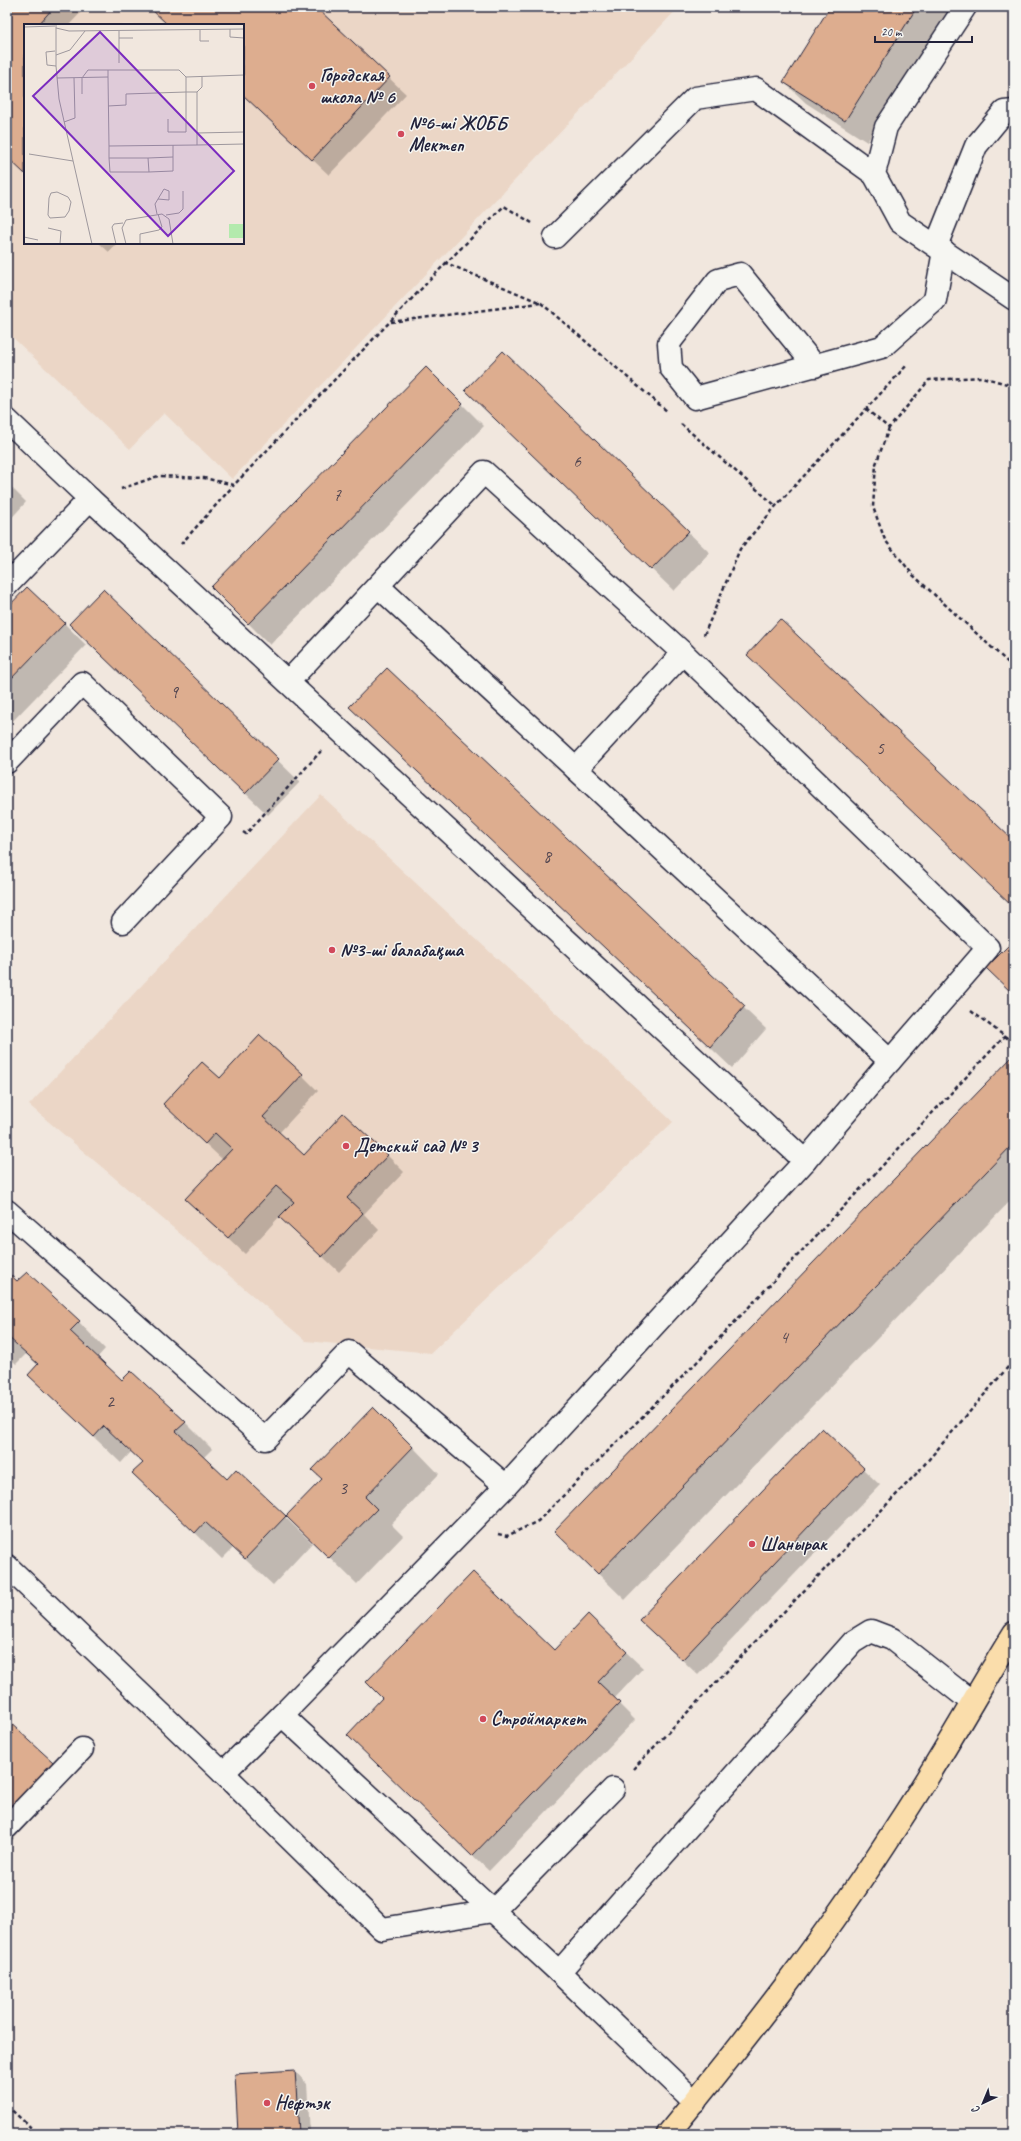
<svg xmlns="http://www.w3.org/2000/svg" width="1021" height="2141" font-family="Caveat,sans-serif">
  <rect width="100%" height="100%" fill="#f1e7de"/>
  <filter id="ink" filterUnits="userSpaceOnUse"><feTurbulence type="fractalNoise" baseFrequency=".025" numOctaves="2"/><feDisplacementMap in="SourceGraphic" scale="8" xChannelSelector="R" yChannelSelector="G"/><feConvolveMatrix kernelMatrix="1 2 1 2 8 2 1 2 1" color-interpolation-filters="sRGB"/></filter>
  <g filter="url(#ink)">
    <!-- built -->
    <g fill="#ebd6c6" fill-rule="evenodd">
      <path d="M7,7H679L232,479L164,413L130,449L7,332ZM25,25H243V243H25Z"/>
      <polygon points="321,795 673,1122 431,1353 306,1341 29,1105"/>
    </g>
    <!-- shadow -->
    <g fill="#0003">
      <polygon points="7,7 86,7 69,25 25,25 25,173 7,156 7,52 12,47 7,42"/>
      <polygon points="149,7 314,7 406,94 329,175 243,95 243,25 168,25"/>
      <polygon points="831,7 952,7 867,142 806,103 784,82"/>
      <polygon points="99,243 117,243 109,252"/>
      <polygon points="426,368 484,426 270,645 212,587"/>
      <polygon points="488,412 688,532 710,553 674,591"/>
      <polygon points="7,483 26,502 7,523"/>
      <polygon points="103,591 300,782 268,815 92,646"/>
      <polygon points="7,610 64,623 86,645 7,727"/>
      <polygon points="387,669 766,1029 732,1068 372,728"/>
      <polygon points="1014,1060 1014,1197 625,1600 582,1558"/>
      <polygon points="302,1075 318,1091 279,1133 304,1156 387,1155 404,1172 364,1214 379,1230 339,1272 280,1216 245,1254 187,1199 223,1160 180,1120 220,1080"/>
      <polygon points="7,1273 17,1283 79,1322 105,1349 97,1358 122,1382 185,1422 212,1449 203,1458 227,1480 285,1517 312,1543 273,1585 233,1548 222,1559 134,1473 143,1463 131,1452 121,1463 29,1375 38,1365 26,1354 16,1364 7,1355"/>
      <polygon points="413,1447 439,1474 391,1524 403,1536 357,1584 314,1542"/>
      <polygon points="863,1469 880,1485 698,1675 657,1636"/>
      <polygon points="554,1651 626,1652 643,1668 614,1699 635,1720 489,1871 364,1751 383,1698"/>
      <polygon points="7,1721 69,1779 7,1846"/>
      <polygon points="295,2071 307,2084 310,2134 239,2134 236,2075"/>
    </g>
    <!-- building -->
    <g fill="#ddad8f" stroke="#22223b">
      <polygon points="7,7 54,7 38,25 25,25 25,174 7,157 7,51 11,47 7,43"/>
      <polygon points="149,7 316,7 390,77 312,160 243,95 243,25 168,25"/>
      <polygon points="830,7 917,7 845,121 783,82"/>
      <polygon points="503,351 689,531 651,570 465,390"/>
      <polygon points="426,367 463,404 248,624 211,587"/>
      <polygon points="27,587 65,623 7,683 7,608"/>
      <polygon points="103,589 279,759 245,794 69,624"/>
      <polygon points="780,619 1014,841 1014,908 747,655"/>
      <polygon points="387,668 745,1006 710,1047 349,707"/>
      <polygon points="1014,940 1014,995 986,968"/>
      <polygon points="260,1035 303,1074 263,1117 304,1155 343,1113 388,1155 347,1198 363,1213 322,1257 279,1217 294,1202 276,1186 228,1238 185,1199 232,1149 215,1133 205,1144 163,1104 202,1062 220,1078"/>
      <polygon points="1012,1057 1014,1059 1014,1143 598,1574 554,1531"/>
      <polygon points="7,1272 17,1281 27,1272 80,1321 70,1331 122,1380 131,1371 186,1422 176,1431 227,1479 236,1469 286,1516 245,1559 205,1522 195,1533 132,1473 143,1463 104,1426 94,1437 28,1375 38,1364 7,1336"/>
      <polygon points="373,1407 413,1447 365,1497 377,1509 329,1558 286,1516 322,1479 312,1470"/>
      <polygon points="822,1428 864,1468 682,1660 639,1620"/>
      <polygon points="473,1572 554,1650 588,1614 627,1652 598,1682 620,1703 472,1856 347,1735 382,1698 366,1682"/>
      <polygon points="7,1720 53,1762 7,1812"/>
      <polygon points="295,2070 299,2133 238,2134 235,2074"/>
    </g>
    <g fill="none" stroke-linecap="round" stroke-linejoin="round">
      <defs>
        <g id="minor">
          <polyline points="965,7 886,127 874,174 900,222 1014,299"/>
          <polyline points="555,237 695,98 756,89 874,174"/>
          <polyline points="936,246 976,146 1004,112 1014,111"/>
          <polyline points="815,366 740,274 718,280 669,343 671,368 695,398 882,347 935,300 944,251"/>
          <polyline points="7,420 90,499"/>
          <polyline points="7,585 90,499 805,1161 506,1486 282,1715"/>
          <polyline points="378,586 576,769"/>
          <polyline points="683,653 988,948 890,1061"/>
          <polyline points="288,682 484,472 683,653 576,769 890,1061 805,1161"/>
          <polyline points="7,762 82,683 221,817 123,922"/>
          <polyline points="7,1211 265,1439 349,1352 506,1486"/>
          <polyline points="7,1566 223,1773 282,1715 559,1972 695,2102"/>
          <polyline points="223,1773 382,1929 493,1911 613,1789"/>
          <polyline points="7,1827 82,1749"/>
          <polyline points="559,1972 853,1642 871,1631 892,1639 972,1702"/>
        </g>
        <path id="major" d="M668,2134C750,2034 829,1933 898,1824C939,1762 975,1696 1014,1633"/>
      </defs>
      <!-- minor casing -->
      <use href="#minor" stroke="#22223b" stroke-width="25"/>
      <!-- major casing -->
      <use href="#major" stroke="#22223b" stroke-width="25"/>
      <!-- path -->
      <g stroke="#22223b" stroke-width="2.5" stroke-dasharray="4 3" stroke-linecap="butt">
        <polyline points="532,223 504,206 446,263 541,303 668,412"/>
        <polyline points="391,322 540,303"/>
        <polyline points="866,409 889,428 929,380 982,377 1014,386"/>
        <polyline points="681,424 776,506"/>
        <polyline points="889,428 876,464 873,507 885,540 913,575 1014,668"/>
        <polyline points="121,489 158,476 204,478 234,485 446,263"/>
        <polyline points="181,544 234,485"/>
        <polyline points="704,635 740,549 776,506 907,365"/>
        <polyline points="243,832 246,834 321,751"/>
        <polyline points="971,1011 1014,1043"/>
        <polyline points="498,1534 507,1536 538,1521 696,1363 1005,1036"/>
        <polyline points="633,1769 918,1472 1014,1360"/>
        <polyline points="7,2106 38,2134"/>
      </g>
      <!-- minor -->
      <use href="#minor" stroke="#f6f6f2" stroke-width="22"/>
      <!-- major -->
      <use href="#major" stroke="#faddab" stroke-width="22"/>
    </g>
  </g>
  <!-- markers -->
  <g fill="#d1495b" stroke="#f6f6f2" stroke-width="1.5">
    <circle cx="312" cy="86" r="4"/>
    <circle cx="401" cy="134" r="4"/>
    <circle cx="332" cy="950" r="4"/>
    <circle cx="346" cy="1146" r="4"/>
    <circle cx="752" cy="1544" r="4"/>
    <circle cx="483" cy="1719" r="4"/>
    <circle cx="267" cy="2103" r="4"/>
  </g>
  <g text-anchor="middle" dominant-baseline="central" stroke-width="3" stroke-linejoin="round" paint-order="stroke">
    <!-- number labels -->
    <g font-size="17" fill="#514550">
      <text x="577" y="461">6</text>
      <text x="337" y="495">7</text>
      <text x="174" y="692">9</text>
      <text x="880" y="748">5</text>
      <text x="547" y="856">8</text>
      <text x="784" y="1337">4</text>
      <text x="110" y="1401">2</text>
      <text x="343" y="1488">3</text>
    </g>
    <!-- poi labels -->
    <g font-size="19" font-weight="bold" fill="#22223b" stroke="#f6f6f2" text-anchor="start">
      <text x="320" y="75">Городская<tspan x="320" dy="22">школа № 6</tspan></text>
      <text x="409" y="123">№6-ші ЖОББ<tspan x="409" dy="22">Мектеп</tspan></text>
      <text x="340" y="950">№3-ші балабақша</text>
      <text x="354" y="1146">Детский сад № 3</text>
      <text x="760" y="1544">Шанырак</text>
      <text x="491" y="1719">Строймаркет</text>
      <text x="275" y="2103">Нефтэк</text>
    </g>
  </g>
  <!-- overview -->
  <g transform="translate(24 24)">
    <rect width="220" height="220" fill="#f1e7de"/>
    <path d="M205,200H220V214H205Z" fill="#b3eaad"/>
    <path fill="none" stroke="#9e989d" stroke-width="1" d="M32,0V42L35,75L68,220M0,3L31,2M32,4L45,7L220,5M206,5V13L220,14M176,6V17H185M95,14H109M31,27L22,28L23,41L32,42M32,31L46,26L61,7M95,39V7M84,53L85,122L173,121V68H162V53M33,54L84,53V46H155L162,53L220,51M173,68L178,63V53M58,70V54L64,46H84M84,82L102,81V70L162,68V108H144V95M40,98L51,94L50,54M173,109L220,108M173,121L220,120M85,122V134H124L125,148L149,147V121M5,130L49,137M85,134L86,148H125M124,134L149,133M33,168L44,173L47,178L45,187L41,193L26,194L24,191L25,174L27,169ZM133,190L131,180L140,165L145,167V176L134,175M142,191L155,189L159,185V167M24,204L37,207L36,220M0,213L14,216M92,220L88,203L90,200L99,199M102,220L98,204L102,196L138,190L145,195L149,220M116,220V210L135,206L138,203L134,190"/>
    <path fill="#7b2cbf" fill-opacity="0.15" stroke="#7b2cbf" stroke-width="2" d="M76,8L210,147L144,212L9,72Z"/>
    <rect width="220" height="220" fill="none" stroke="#22223b" stroke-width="2"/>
  </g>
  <!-- margin -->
  <rect width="1021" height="2141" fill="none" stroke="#f6f6f2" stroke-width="24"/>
  <rect x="12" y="12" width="997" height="2117" fill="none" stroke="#22223b" stroke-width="1.5" filter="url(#ink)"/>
  <!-- north arrow -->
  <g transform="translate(983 2103) rotate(224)" stroke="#f6f6f2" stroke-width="3" paint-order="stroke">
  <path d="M0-3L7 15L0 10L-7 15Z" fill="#22223b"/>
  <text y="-6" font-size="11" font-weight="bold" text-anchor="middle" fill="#22223b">С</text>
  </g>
  <!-- scale -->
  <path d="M875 36v6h97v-6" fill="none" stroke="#22223b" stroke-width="2"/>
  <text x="881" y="36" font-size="12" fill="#22223b" stroke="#f6f6f2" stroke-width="3" paint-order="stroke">20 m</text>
</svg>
